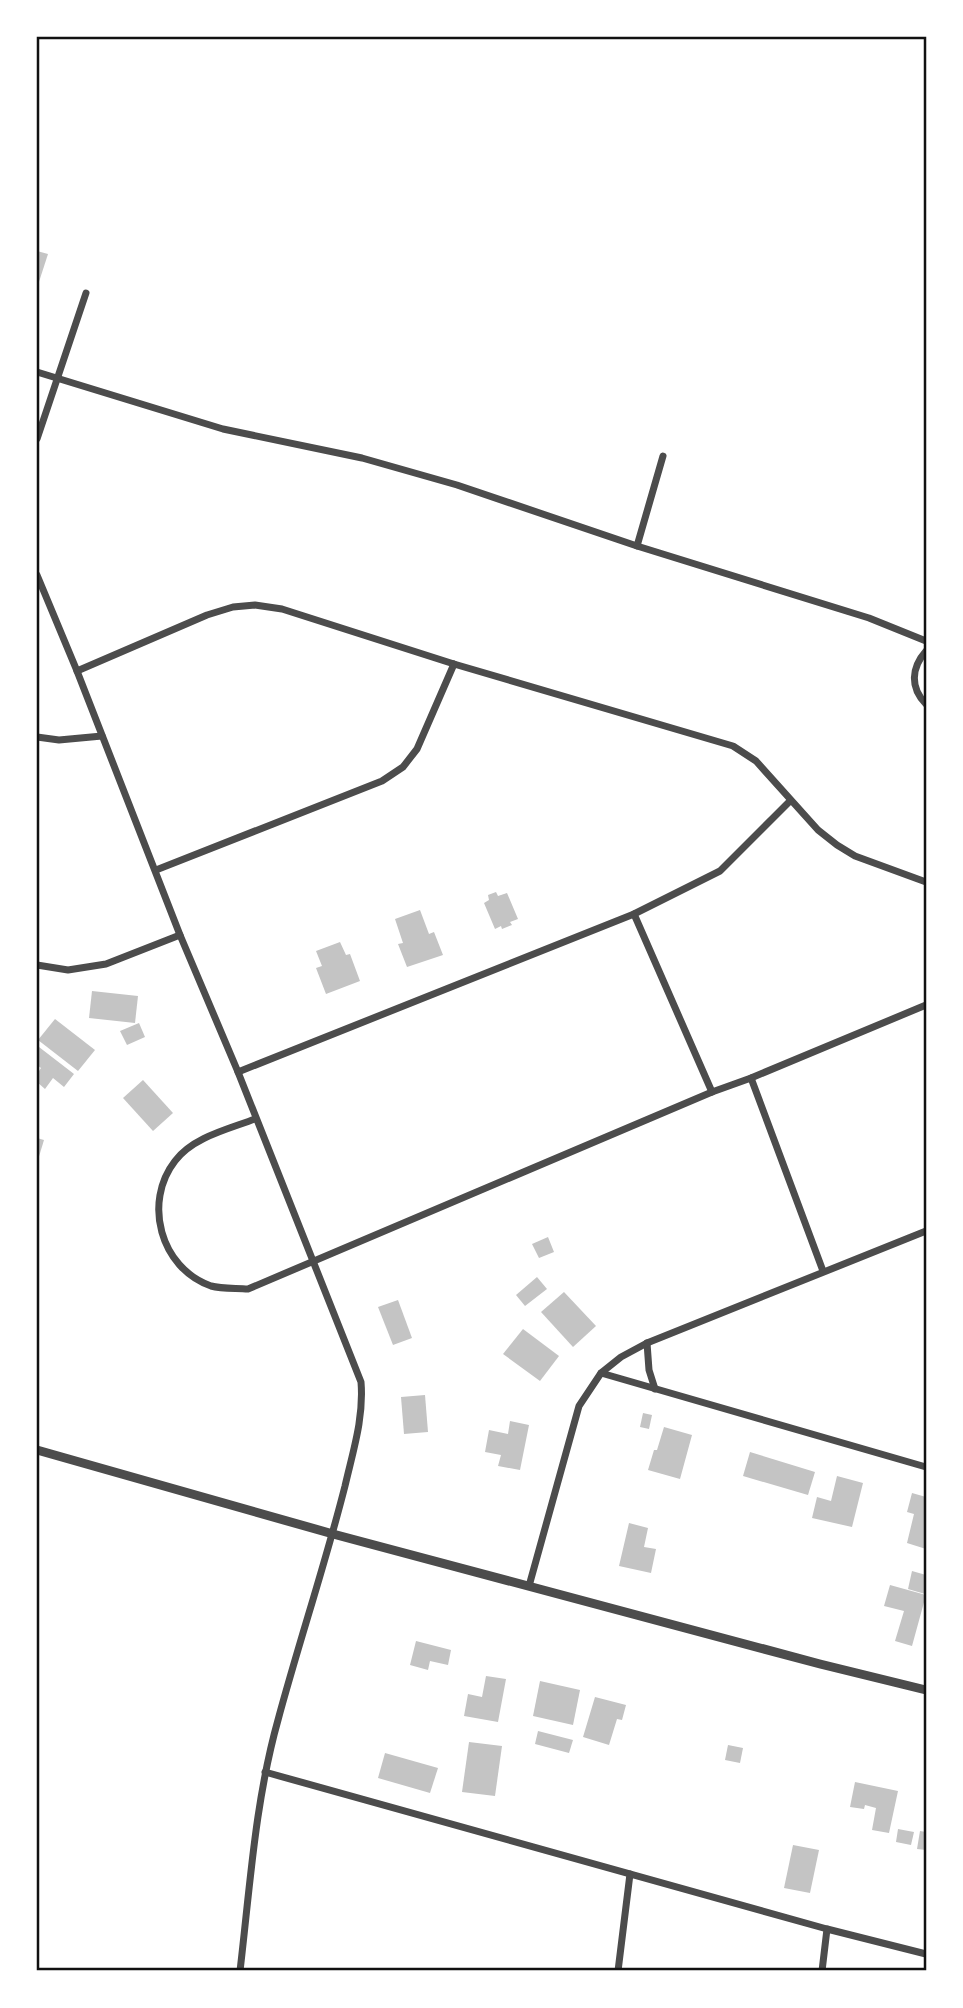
<svg xmlns="http://www.w3.org/2000/svg" width="963" height="2008" font-family="Manrope,sans-serif">
  <rect width="100%" height="100%" fill="#fff"/>
  <!-- building -->
  <g fill="#c4c4c4">
    <polygon points="37,251 48,254 37,288"/>
    <polygon points="496,892 498,896 507,893 518,919 510,922 512,925 502,929 501,926 495,929 484,903 489,900 488,895"/>
    <polygon points="420,910 429,934 434,932 443,955 407,967 398,944 403,943 395,919"/>
    <polygon points="340,942 346,955 350,954 360,981 326,994 316,968 322,966 316,951"/>
    <polygon points="92,991 138,996 135,1023 89,1018"/>
    <polygon points="55,1019 95,1050 78,1071 38,1040"/>
    <polygon points="139,1023 145,1037 127,1045 120,1031"/>
    <polygon points="39,1047 74,1074 64,1087 53,1078 45,1089 37,1082 37,1074 41,1068 37,1065 37,1049"/>
    <polygon points="143,1080 173,1113 153,1131 123,1098"/>
    <polygon points="37,1138 44,1140 37,1163"/>
    <polygon points="548,1237 554,1252 539,1258 532,1244"/>
    <polygon points="537,1277 547,1289 525,1306 516,1295"/>
    <polygon points="564,1292 596,1326 573,1347 541,1312"/>
    <polygon points="398,1300 412,1338 393,1345 378,1307"/>
    <polygon points="523,1329 559,1356 540,1381 503,1354"/>
    <polygon points="425,1395 428,1432 404,1434 401,1397"/>
    <polygon points="643,1413 652,1415 649,1429 640,1427"/>
    <polygon points="510,1421 529,1425 520,1470 498,1466 501,1455 485,1452 489,1430 508,1434"/>
    <polygon points="664,1427 692,1435 680,1479 648,1470 654,1450 657,1450"/>
    <polygon points="750,1452 815,1472 808,1495 743,1476"/>
    <polygon points="837,1476 863,1483 852,1527 812,1518 817,1497 831,1501"/>
    <polygon points="912,1493 926,1497 926,1549 907,1543 914,1514 907,1512"/>
    <polygon points="629,1523 648,1528 644,1547 656,1549 651,1573 619,1566"/>
    <polygon points="912,1571 926,1575 925,1594 908,1589"/>
    <polygon points="890,1585 926,1595 912,1646 895,1641 904,1611 884,1606"/>
    <polygon points="416,1641 451,1650 448,1665 430,1661 428,1670 410,1665"/>
    <polygon points="486,1676 506,1679 498,1722 464,1716 468,1694 482,1697"/>
    <polygon points="540,1681 580,1690 573,1725 533,1716"/>
    <polygon points="595,1697 626,1705 622,1720 617,1719 609,1745 583,1737"/>
    <polygon points="538,1731 573,1740 569,1753 535,1744"/>
    <polygon points="469,1742 502,1746 495,1796 462,1792"/>
    <polygon points="728,1745 743,1748 740,1763 725,1760"/>
    <polygon points="385,1753 438,1768 430,1793 378,1778"/>
    <polygon points="855,1782 898,1791 889,1833 872,1830 876,1808 865,1805 864,1809 850,1807"/>
    <polygon points="898,1829 914,1832 911,1845 896,1842"/>
    <polygon points="920,1831 926,1832 926,1850 917,1849"/>
    <polygon points="793,1845 819,1850 810,1893 784,1888"/>
  </g>
  <g fill="none" stroke-linecap="round" stroke-linejoin="round">
    <!-- minor -->
    <g stroke="#4c4c4c" stroke-width="7">
      <polyline points="37,372 223,429 362,458 457,485 637,546 869,618 926,641"/>
      <polyline points="37,439 86,293"/>
      <polyline points="637,546 663,456"/>
      <path d="M37,575L77,671L180,935L238,1072L361,1382C364,1418 353,1451 345,1486C325,1565 299,1642 278,1720C255,1802 250,1887 240,1971"/>
      <path d="M926,651C911,668 910,688 926,704"/>
      <polyline points="77,671 207,615 233,607 255,605 282,609 454,664 733,746 756,761 818,830 837,845 855,856 926,882"/>
      <polyline points="37,737 59,740 102,736"/>
      <polyline points="156,870 382,781 403,767 417,749 454,664"/>
      <polyline points="634,914 712,1092"/>
      <polyline points="37,965 68,970 106,964 180,935"/>
      <polyline points="238,1072 634,914 720,871 790,801"/>
      <polyline points="751,1078 823,1271"/>
      <path d="M255,1119C229,1129 193,1137 175,1161C143,1202 160,1268 211,1286C222,1289 236,1288 248,1289L712,1092L751,1078L926,1005"/>
      <polyline points="647,1343 649,1370 655,1389"/>
      <polyline points="601,1373 926,1467"/>
      <polyline points="529,1586 579,1406 601,1373 621,1357 647,1343 926,1231"/>
      <polyline points="265,1772 827,1929 926,1954"/>
      <polyline points="618,1971 630,1874"/>
      <polyline points="822,1971 827,1929"/>
    </g>
    <!-- tertiary -->
    <polyline stroke="#4c4c4c" stroke-width="9" points="37,1450 333,1534 820,1664 926,1690"/>
  </g>
  <!-- border -->
  <rect width="963" height="2008" fill="none" stroke="#ffffff" stroke-width="77"/>
  <rect x="38" y="38" width="887" height="1931" fill="none" stroke="#111" stroke-width="2.5"/>
</svg>
